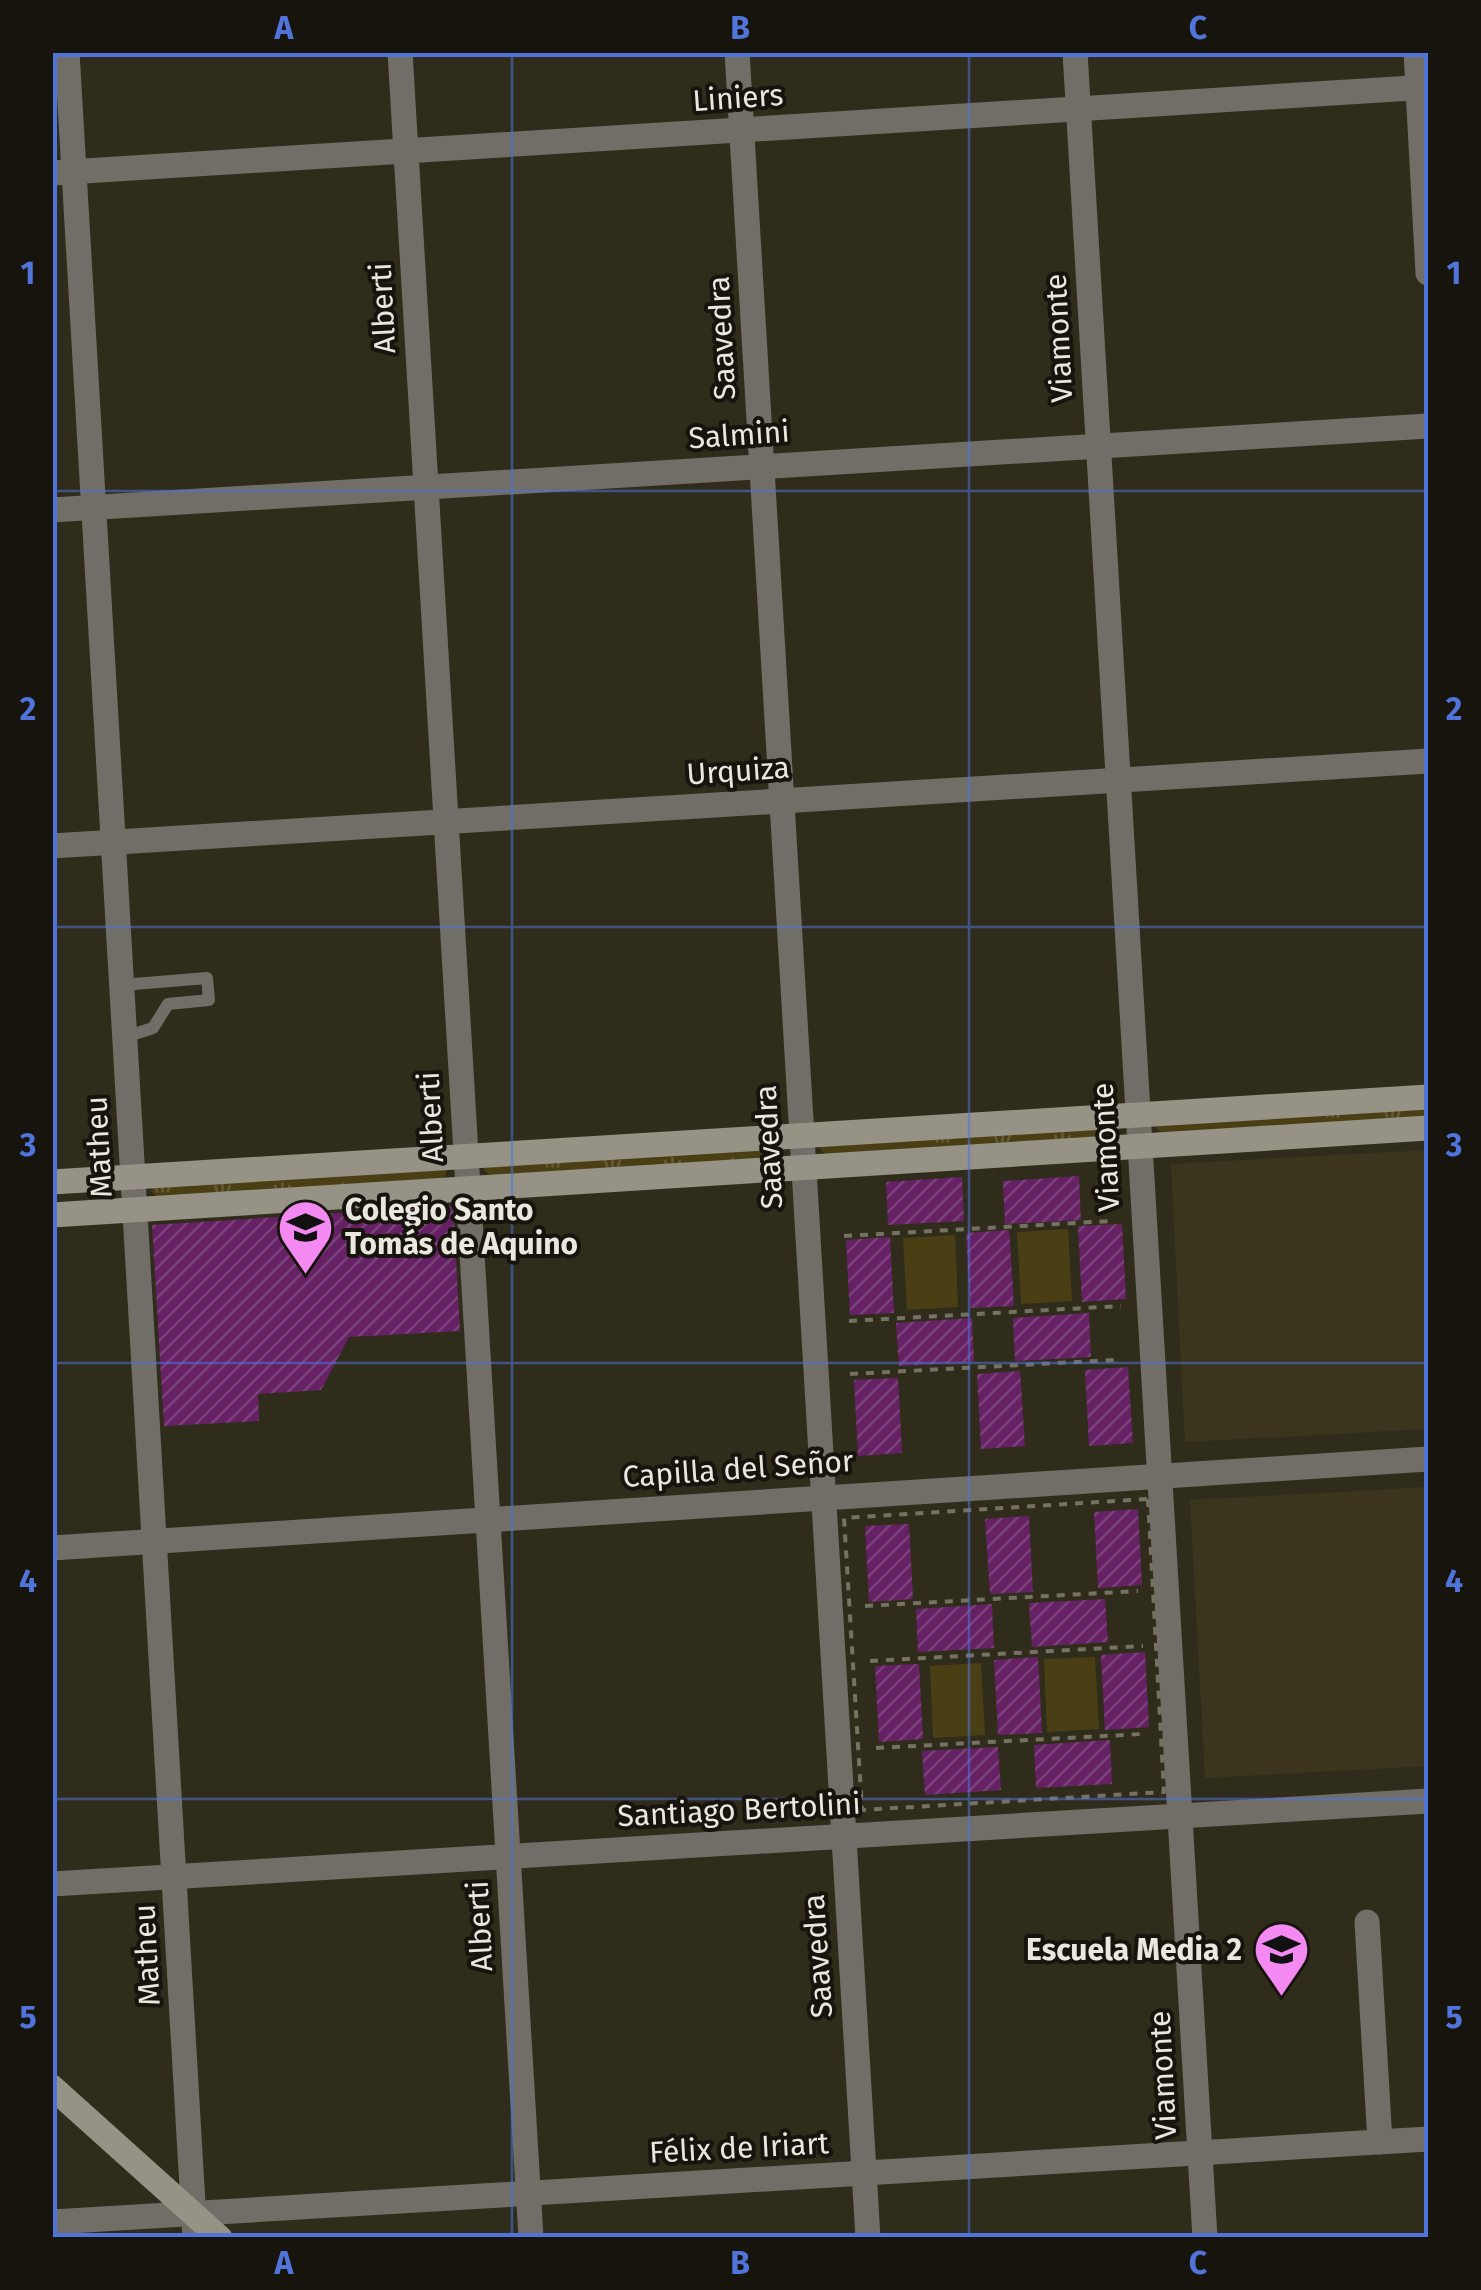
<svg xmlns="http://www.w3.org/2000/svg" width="1481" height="2290" font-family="'Fira Sans',sans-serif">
  <defs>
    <pattern id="grass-tufts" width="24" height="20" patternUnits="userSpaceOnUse" patternTransform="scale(2.5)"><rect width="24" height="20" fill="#4a3f14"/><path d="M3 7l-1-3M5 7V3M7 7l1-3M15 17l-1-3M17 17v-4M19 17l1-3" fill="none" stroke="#645b36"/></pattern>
    <pattern id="building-hatch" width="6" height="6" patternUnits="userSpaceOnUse" patternTransform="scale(2.5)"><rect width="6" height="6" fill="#652164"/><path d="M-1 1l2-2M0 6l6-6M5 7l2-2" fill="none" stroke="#7b417a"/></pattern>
  </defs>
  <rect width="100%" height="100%" fill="#302c1c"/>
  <!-- built -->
  <g fill="#3b351e">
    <polygon points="1428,1150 1428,1429 1185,1442 1171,1164"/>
    <polygon points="1428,1487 1428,1766 1205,1778 1190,1500"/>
  </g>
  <!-- grass -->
  <g fill="url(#grass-tufts)">
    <polygon points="1428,1106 1428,1117 1162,1133 1156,1128 1158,1124"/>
    <polygon points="1117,1127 1113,1137 826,1154 820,1149 822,1145"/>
    <polygon points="780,1148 777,1158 490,1175 484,1170 485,1166"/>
    <polygon points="447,1169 444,1179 157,1197 151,1191 153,1187"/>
  </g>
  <!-- park -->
  <g fill="#4a3f14">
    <polygon points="1068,1229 1072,1301 1021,1304 1017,1232"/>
    <polygon points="955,1235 958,1307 907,1310 903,1238"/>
    <polygon points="1095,1657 1099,1729 1047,1732 1044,1659"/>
    <polygon points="981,1663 985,1735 933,1738 930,1666"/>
  </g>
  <!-- building -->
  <g fill="url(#building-hatch)">
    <polygon points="1079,1176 1081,1220 1005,1224 1003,1181"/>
    <polygon points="962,1177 964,1221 888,1225 886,1182"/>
    <polygon points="453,1206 460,1331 349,1337 321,1390 258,1394 259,1421 164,1426 152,1225"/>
    <polygon points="1122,1224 1126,1299 1082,1302 1078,1226"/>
    <polygon points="1009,1230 1014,1306 970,1308 966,1233"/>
    <polygon points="890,1237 894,1313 850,1315 846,1240"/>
    <polygon points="1089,1313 1091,1357 1015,1361 1013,1318"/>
    <polygon points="972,1318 974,1362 899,1366 896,1323"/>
    <polygon points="1128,1367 1133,1443 1089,1446 1085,1370"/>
    <polygon points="1020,1371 1025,1446 981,1449 977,1374"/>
    <polygon points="898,1378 902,1453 858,1456 854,1380"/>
    <polygon points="1138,1509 1142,1585 1098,1588 1094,1512"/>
    <polygon points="1029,1516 1033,1592 990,1594 985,1519"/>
    <polygon points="909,1524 913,1599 869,1602 865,1526"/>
    <polygon points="1105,1599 1108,1642 1032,1647 1029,1603"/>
    <polygon points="992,1604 994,1648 918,1652 916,1609"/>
    <polygon points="1145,1652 1149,1727 1105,1730 1101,1655"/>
    <polygon points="1038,1657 1042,1733 998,1735 994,1660"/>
    <polygon points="919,1664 923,1739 879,1742 875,1666"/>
    <polygon points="1110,1740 1112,1784 1036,1788 1034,1745"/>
    <polygon points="998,1747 1001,1790 925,1795 922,1751"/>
  </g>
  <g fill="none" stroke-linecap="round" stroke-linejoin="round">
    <!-- path -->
    <g stroke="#757264" stroke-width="4" stroke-dasharray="8 8" stroke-linecap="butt">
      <polyline points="844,1236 1111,1221"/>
      <polyline points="849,1321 1121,1306"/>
      <polyline points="850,1374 1115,1360"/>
      <polygon points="1148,1499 1164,1792 862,1810 844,1518"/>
      <polyline points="865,1606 1138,1591"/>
      <polyline points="870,1661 1143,1646"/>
      <polyline points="876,1748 1142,1734"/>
    </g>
    <!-- lane -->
    <polyline stroke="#706e66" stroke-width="12" points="122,985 207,978 209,1000 168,1004 153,1028 125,1037"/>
    <!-- street -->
    <g stroke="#706e66" stroke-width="25">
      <polyline points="67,52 195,2238"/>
      <polyline points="400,52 531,2238"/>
      <polyline points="737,52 868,2238"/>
      <polyline points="1075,52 1205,2238"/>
      <polyline points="1416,52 1428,273"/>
      <polyline points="52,173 1428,87"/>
      <polyline points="52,510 1428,426"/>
      <polyline points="52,846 1428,761"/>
      <polyline points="52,1548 1428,1459"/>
      <polyline points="52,1884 1428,1801"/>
      <polyline points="1367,1922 1380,2142"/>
      <polyline points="52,2222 1428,2139"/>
    </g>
    <!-- secondary -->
    <g stroke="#969386" stroke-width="25">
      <polyline points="52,1182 1428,1097"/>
      <polyline points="52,1215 1428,1128"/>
      <polyline points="52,2087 220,2238"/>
    </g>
  </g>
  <!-- grid -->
  <path fill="none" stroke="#5074da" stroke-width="2.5" stroke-opacity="0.55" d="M512,52V2238M969,52V2238M52,491H1428M52,927H1428M52,1363H1428M52,1799H1428"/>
  <!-- icons -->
  <defs>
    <symbol id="school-pin" viewBox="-11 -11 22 30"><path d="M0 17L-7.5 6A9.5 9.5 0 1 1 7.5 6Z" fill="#f389f1" stroke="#16140d"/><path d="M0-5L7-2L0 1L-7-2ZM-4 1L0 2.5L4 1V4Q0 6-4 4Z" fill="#111"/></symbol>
  </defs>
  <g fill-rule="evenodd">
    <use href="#school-pin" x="274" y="1196" width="63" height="86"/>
    <use href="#school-pin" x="1250" y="1918" width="63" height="86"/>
  </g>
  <g text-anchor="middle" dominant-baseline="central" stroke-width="8" stroke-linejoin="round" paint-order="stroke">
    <!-- street labels -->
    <g font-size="30" fill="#eae8de" stroke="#16140d">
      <text transform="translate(738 98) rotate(-4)">Liniers</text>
      <text transform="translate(383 308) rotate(-93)">Alberti</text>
      <text transform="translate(722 338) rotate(-93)">Saavedra</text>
      <text transform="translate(1059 338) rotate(-93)">Viamonte</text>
      <text transform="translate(739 435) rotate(-4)">Salmini</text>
      <text transform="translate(738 771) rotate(-4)">Urquiza</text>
      <text transform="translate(431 1117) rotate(-93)">Alberti</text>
      <text transform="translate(99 1147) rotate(-93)">Matheu</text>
      <text transform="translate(769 1147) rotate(-93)">Saavedra</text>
      <text transform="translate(1106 1147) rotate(-93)">Viamonte</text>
      <text transform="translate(738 1469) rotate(-4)">Capilla del Señor</text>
      <text transform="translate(739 1810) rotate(-3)">Santiago Bertolini</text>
      <text transform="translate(480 1926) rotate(-93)">Alberti</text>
      <text transform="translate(147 1955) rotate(-93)">Matheu</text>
      <text transform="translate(818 1956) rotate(-94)">Saavedra</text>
      <text transform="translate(1163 2075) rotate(-93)">Viamonte</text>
      <text transform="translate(739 2148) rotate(-3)">Félix de Iriart</text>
    </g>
    <!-- poi labels -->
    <g font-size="30" font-weight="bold" fill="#eae8de" stroke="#16140d" text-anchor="start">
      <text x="345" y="1210">Colegio Santo<tspan x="345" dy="34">Tomás de Aquino</tspan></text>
      <text x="1242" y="1950" text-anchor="end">Escuela Media 2</text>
    </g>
  </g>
  <!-- border -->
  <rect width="1481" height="2290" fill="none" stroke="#16140d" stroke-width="110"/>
  <rect x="55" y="55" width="1371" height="2180" fill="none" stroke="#5074da" stroke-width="4"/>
  <g font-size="32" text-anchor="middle" font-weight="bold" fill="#5074da">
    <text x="284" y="39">A</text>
    <text x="740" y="39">B</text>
    <text x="1198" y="39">C</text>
    <text x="28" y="284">1</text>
    <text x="1454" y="284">1</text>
    <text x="28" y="720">2</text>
    <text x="1454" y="720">2</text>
    <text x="28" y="1156">3</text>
    <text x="1454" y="1156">3</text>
    <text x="28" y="1592">4</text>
    <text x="1454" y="1592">4</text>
    <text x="28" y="2028">5</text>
    <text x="1454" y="2028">5</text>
    <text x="284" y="2274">A</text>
    <text x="740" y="2274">B</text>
    <text x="1198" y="2274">C</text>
  </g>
</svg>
